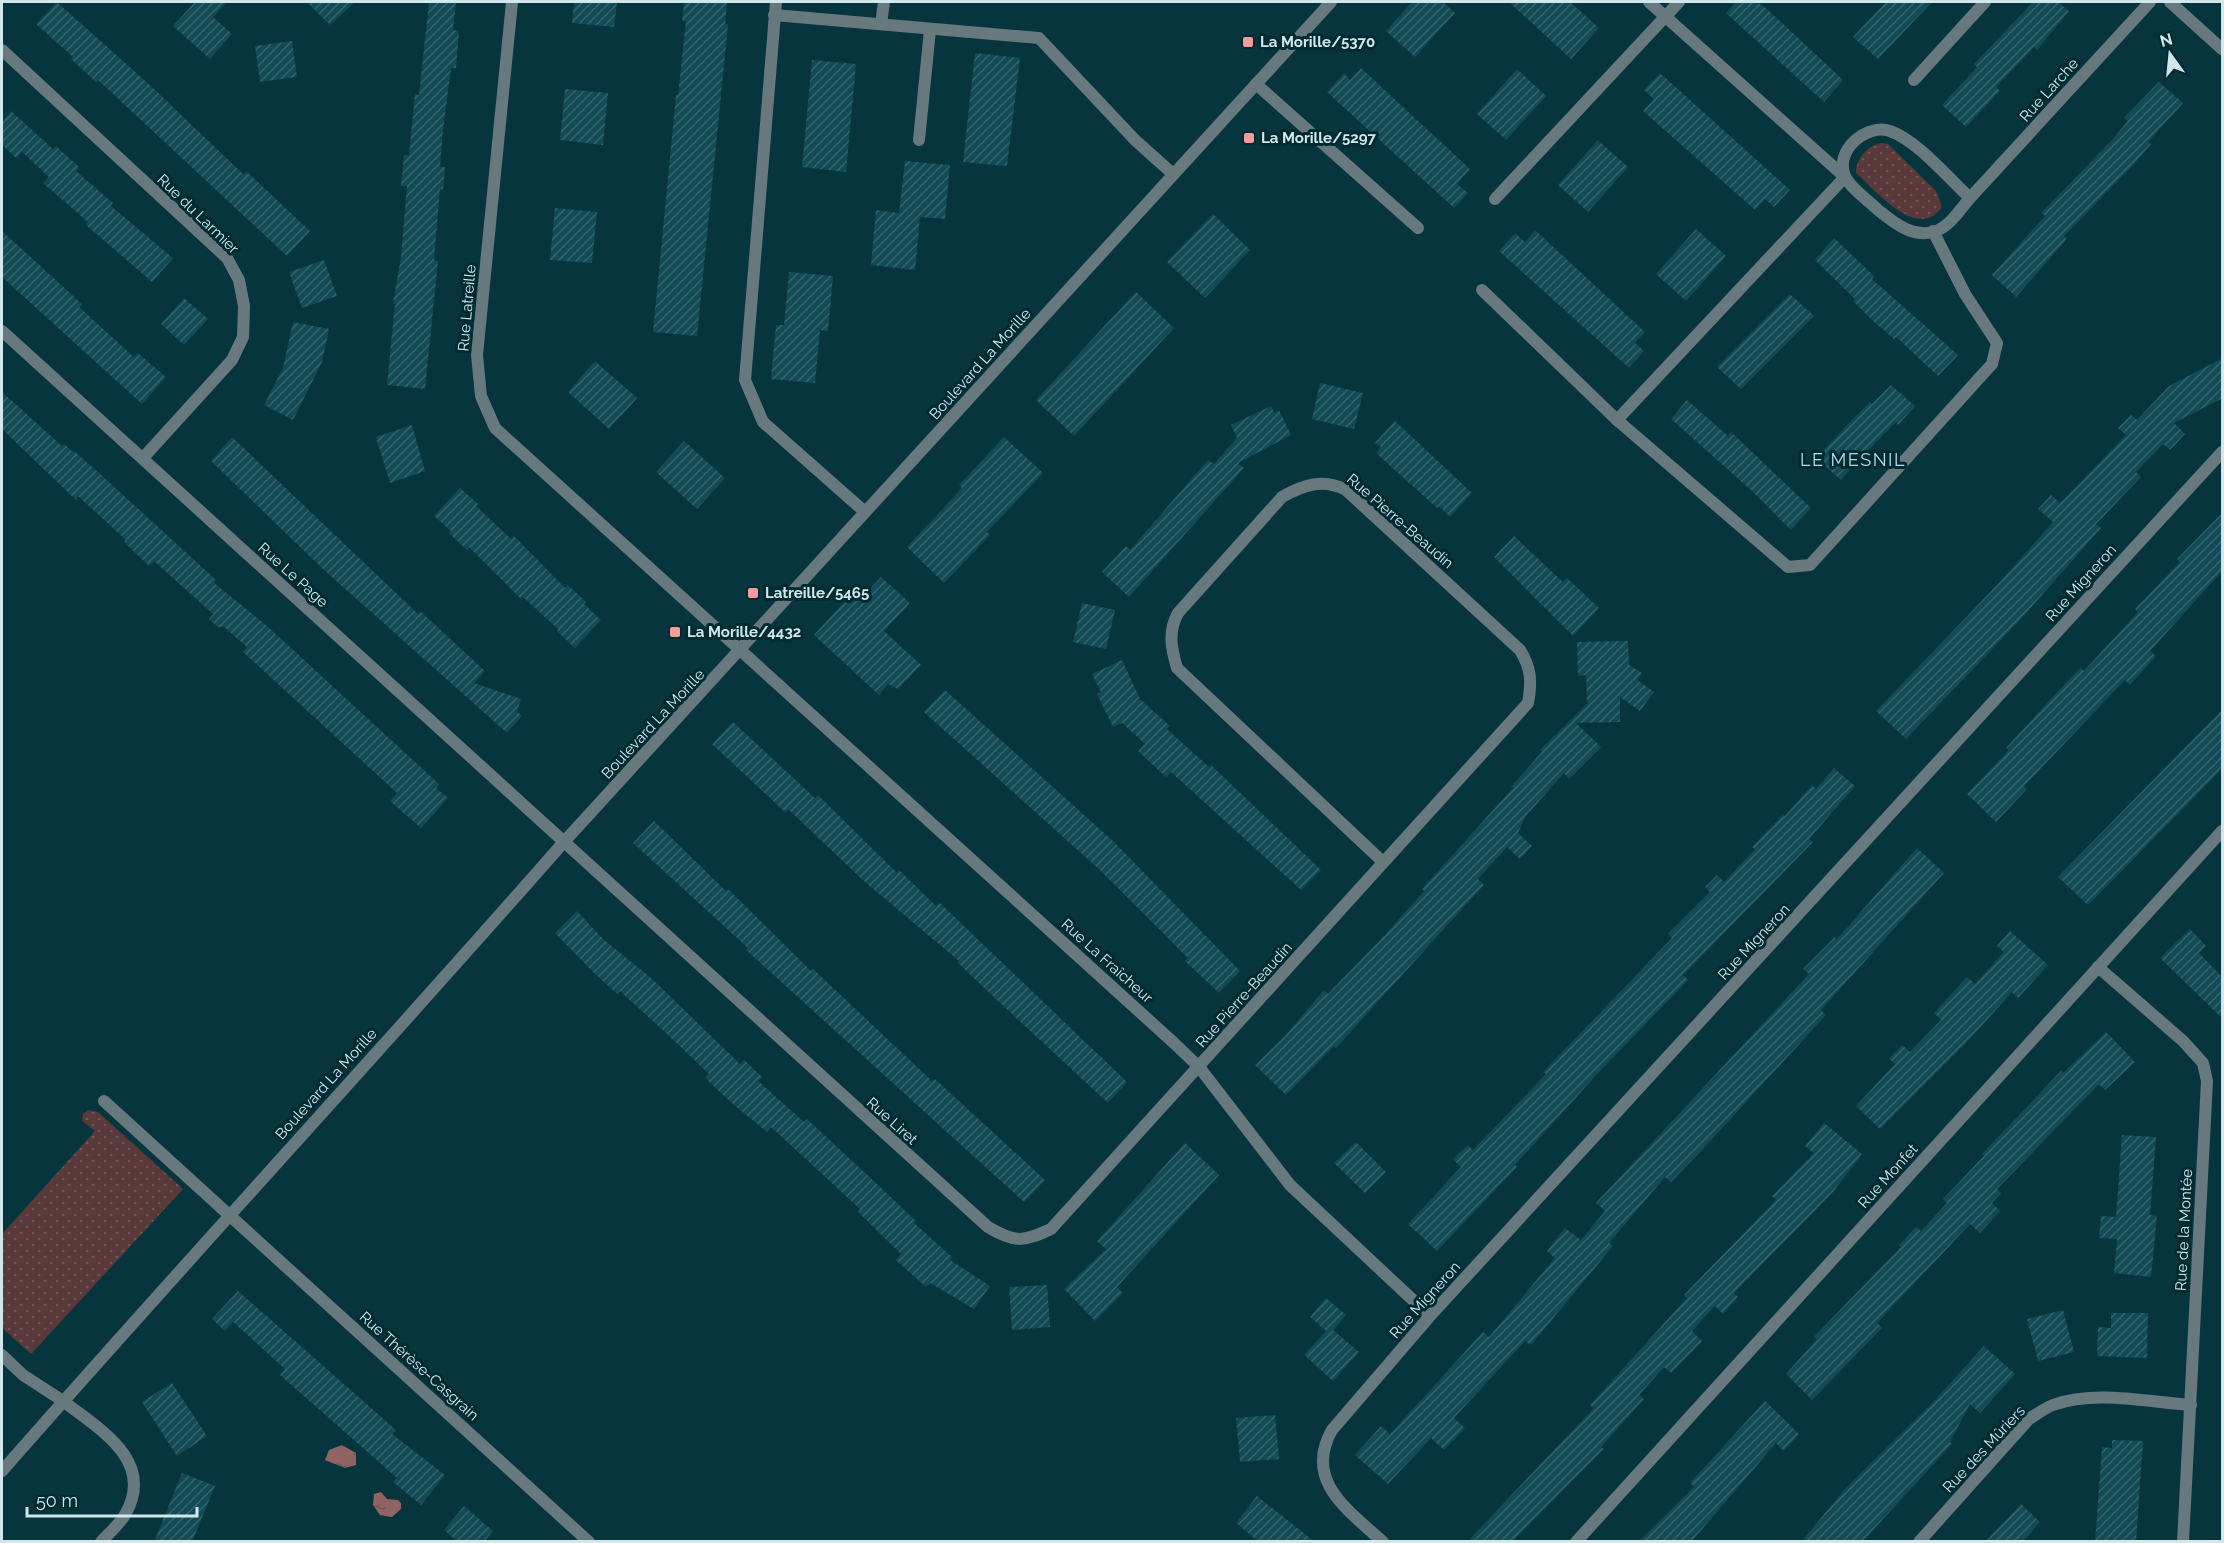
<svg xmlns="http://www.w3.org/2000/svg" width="2224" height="1543" font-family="Raleway,sans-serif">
  <defs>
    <pattern id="grass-dots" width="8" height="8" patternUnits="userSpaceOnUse" patternTransform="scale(1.5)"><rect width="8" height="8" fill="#593939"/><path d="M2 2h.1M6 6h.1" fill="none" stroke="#705656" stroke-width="1.8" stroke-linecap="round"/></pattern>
    <pattern id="water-ripples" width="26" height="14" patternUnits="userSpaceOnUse" patternTransform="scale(1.5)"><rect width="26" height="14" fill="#916464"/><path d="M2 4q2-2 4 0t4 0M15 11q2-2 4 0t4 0" fill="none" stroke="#6c5657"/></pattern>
    <pattern id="building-hatch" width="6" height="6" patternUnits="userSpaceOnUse" patternTransform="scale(1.5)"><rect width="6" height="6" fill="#124a55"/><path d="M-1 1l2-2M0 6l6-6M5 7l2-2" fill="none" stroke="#33646e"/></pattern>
  </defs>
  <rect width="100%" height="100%" fill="#07353d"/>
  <!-- grass -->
  <g fill="url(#grass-dots)">
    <path d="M1882,143L1888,144L1936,191L1942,207C1918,242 1876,191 1856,173C1856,158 1868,145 1882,143Z"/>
    <polygon points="88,1110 98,1112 183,1189 31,1354 2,1328 2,1234 95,1131 82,1121 83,1114"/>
  </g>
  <!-- water -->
  <g fill="url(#water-ripples)">
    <polygon points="342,1445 356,1453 356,1465 345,1468 325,1460 329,1450"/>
    <polygon points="381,1492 387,1499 398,1500 401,1503 401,1509 392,1517 380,1515 373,1505 374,1494"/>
  </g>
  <!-- building -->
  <g fill="url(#building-hatch)">
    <polygon points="57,2 152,87 244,175 247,172 310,231 287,256 98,80 96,82 71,59 73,57 36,24"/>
    <polygon points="195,2 227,2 213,17 232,34 210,59 173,26"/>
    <polygon points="307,2 355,2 330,25"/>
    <polygon points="429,2 456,2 453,30 459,31 456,68 451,68 443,130 440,167 445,167 443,190 440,189 434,260 438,261 425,389 387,385 395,304 393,304 401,257 407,186 401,186 404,155 409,155 415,94 419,95"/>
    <polygon points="574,2 617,2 614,27 572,23"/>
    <polygon points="684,2 727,2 725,24 728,24 697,336 653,332 676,95 678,95 686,21 682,21"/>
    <polygon points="1412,2 1443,2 1455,13 1415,57 1386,31"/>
    <polygon points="1509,2 1570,2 1599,28 1571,59"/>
    <polygon points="1736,2 1757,2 1767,9 1843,80 1824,102 1726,13"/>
    <polygon points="1886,2 1932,2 1878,59 1853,37"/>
    <polygon points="2033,2 2058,2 2069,11 2037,50 2034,47 1996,87 2000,91 1966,127 1942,105 1977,67 1974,64"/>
    <polygon points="292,41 297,77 260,82 255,46"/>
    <polygon points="975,53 1020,58 1007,166 963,162"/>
    <polygon points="812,60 856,64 846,172 802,167"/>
    <polygon points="1361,68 1470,169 1457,184 1468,193 1454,208 1327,92 1344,73 1350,80"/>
    <polygon points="1517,69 1546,96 1506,140 1477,114"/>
    <polygon points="1660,73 1790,190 1774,207 1765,199 1755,210 1643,111 1654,99 1644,90"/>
    <polygon points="2159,82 2183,103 2148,142 2151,144 2134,164 2064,236 2067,239 2016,297 1992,275 2045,216 2041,213 2111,141 2128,121 2124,118"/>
    <polygon points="565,89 608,93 603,145 560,140"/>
    <polygon points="11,111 53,149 56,146 79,167 76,171 113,203 111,206 173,258 152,282 86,225 88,222 43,183 49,177 22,152 16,158 2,145 2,122"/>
    <polygon points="1598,140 1628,167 1588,212 1558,185"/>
    <polygon points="905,161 950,165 945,219 920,217 915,270 871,265 876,210 899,213"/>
    <polygon points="555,208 597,212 592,263 550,260"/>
    <polygon points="1213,214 1250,250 1205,298 1167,262"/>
    <polygon points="1696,229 1726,256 1686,301 1656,274"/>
    <polygon points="1535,230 1645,332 1635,343 1644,351 1629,368 1499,251 1515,233 1525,242"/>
    <polygon points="2,231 82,304 79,307 134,357 138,353 166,377 142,404 2,277"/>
    <polygon points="1834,238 1874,276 1872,279 1958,355 1938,376 1896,337 1894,339 1873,321 1853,301 1855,299 1815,260"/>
    <polygon points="324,260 337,296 302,308 289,272"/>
    <polygon points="789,272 833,276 828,331 820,330 815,383 771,379 776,325 784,325"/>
    <polygon points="1136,292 1174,328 1074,436 1036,400"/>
    <polygon points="1790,294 1814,316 1741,389 1717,367"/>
    <polygon points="184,298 208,319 184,345 161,324"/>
    <polygon points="293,322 329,329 322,362 293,420 264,405 283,368"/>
    <polygon points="2223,358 2223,398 2174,423 2185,434 2170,450 2163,444 2136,472 2141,477 2096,524 2101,528 2020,620 1906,739 1876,711 1999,583 2053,522 2038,509 2051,495 2060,503 2126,435 2118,428 2131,415 2137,420 2169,386"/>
    <polygon points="595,361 637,398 609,429 568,392"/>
    <polygon points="1320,383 1363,393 1354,429 1312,419"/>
    <polygon points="1891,385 1915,406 1898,425 1896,422 1877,441 1841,480 1816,458 1851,421 1870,402 1872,404"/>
    <polygon points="2,392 62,446 64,444 73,452 74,451 99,473 216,580 214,583 267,626 439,784 436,788 448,798 421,828 390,801 397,793 243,652 247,647 224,627 218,627 209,619 213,614 154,561 149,566 124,542 126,540 78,496 76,500 2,429"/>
    <polygon points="1687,400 1728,436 1731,432 1811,508 1791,530 1752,491 1671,419"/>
    <polygon points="1271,406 1274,413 1279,410 1291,435 1238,463 1244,468 1129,597 1102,572 1126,546 1130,550 1208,460 1214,464 1237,438 1231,425"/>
    <polygon points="1395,421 1472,493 1450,517 1439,506 1437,508 1376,453 1381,447 1375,443"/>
    <polygon points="412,425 425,471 390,483 376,437"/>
    <polygon points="232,437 418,614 421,612 485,671 474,683 521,699 517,711 522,716 507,733 324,570 211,461"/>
    <polygon points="1004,437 1043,473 987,532 990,535 944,583 907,547 962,488 959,485"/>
    <polygon points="684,441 725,478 697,509 656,472"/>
    <polygon points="460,488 478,504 476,506 511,539 514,536 565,588 568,585 586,602 584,604 601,620 575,648 557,631 558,629 523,597 521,599 469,547 467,550 449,533 451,531 434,516"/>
    <polygon points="2223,512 2223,570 2150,651 2156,656 2130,685 2125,680 2024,786 2027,789 1996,822 1967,794 2009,750 2006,748 2049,701 2080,668 2084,671 2138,612 2135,609 2180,562 2177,559"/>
    <polygon points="1514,536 1563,582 1567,578 1599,608 1573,636 1494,557"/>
    <polygon points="881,577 910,603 884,631 921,665 898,689 888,684 879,695 814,635 860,585 867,592"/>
    <polygon points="1082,603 1115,610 1106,649 1073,642"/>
    <polygon points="1628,641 1629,665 1642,673 1637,680 1654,692 1640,711 1620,697 1620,722 1576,723 1601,747 1569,779 1564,773 1525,817 1518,833 1532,846 1520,859 1507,847 1478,879 1484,885 1461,910 1336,1048 1334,1046 1286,1095 1255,1065 1284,1037 1324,990 1328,994 1383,937 1424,891 1422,889 1513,788 1511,787 1542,752 1540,750 1587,704 1586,675 1578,676 1577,642"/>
    <polygon points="1122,660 1140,699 1170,726 1167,729 1209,767 1211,765 1321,870 1301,890 1171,772 1166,777 1138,751 1145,744 1122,723 1113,727 1097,694 1101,692 1092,674"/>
    <polygon points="945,690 1113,841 1240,971 1219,993 1185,961 1188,958 1101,871 924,712"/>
    <polygon points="2223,709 2223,768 2088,905 2058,877"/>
    <polygon points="733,722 815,798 818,795 897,873 899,870 936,906 940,903 1127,1082 1108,1103 998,1001 958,963 959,961 865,882 788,809 785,812 712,744"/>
    <polygon points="1834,768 1855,786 1809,839 1813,842 1683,975 1688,980 1598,1073 1515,1165 1517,1167 1437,1251 1408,1224 1461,1167 1453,1159 1468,1145 1473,1150 1546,1074 1543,1072 1672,938 1668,934 1710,892 1705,887 1717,875 1724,882 1755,849 1752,847 1783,815 1785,816 1812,785 1816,789"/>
    <polygon points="654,821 726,891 728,889 811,971 813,969 932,1081 935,1079 1045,1180 1024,1202 746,950 748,948 633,843"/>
    <polygon points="1917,848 1944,873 1821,1010 1826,1015 1702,1150 1671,1182 1665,1177 1609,1243 1613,1246 1531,1345 1525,1341 1454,1418 1465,1428 1444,1450 1431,1438 1388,1484 1355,1455 1381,1426 1390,1434 1483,1332 1489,1337 1555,1258 1547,1251 1565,1228 1581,1240 1605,1211 1596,1203 1809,974 1803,969 1835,937 1837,939"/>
    <polygon points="577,911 604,940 650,977 740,1064 744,1060 762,1077 758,1081 804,1122 807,1119 894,1200 916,1221 914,1223 952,1257 950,1260 990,1286 974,1309 930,1283 926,1287 896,1260 901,1254 858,1212 860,1209 771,1127 767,1132 735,1106 705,1078 709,1074 667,1034 620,991 617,994 594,973 555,933"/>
    <polygon points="2190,929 2206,946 2199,953 2223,978 2223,1019 2160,958"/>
    <polygon points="2010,931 2048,965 2018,998 2012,992 1967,1042 1880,1129 1856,1106 1895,1064 1889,1059 1902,1045 1910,1052 1941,1020 1934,1013 1967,977 1975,984 2004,952 1997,946"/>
    <polygon points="2106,1032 2135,1062 2105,1090 2099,1084 1997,1189 2001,1193 1992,1203 2000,1211 1980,1233 1970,1224 1877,1323 1882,1328 1812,1400 1786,1374 1817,1339 1814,1337 1901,1247 1899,1245 1916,1227 1921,1231 1947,1203 1943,1199 1984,1156 1982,1154 2061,1071 2063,1073"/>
    <polygon points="1824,1123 1862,1154 1833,1192 1734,1293 1738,1297 1723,1314 1715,1306 1692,1331 1702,1341 1671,1373 1664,1367 1639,1395 1644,1399 1601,1447 1604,1449 1512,1542 1467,1542 1594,1408 1590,1405 1687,1298 1684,1295 1776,1200 1772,1196 1814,1153 1805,1146"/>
    <polygon points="2122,1135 2156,1137 2150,1215 2157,1216 2151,1277 2114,1273 2117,1239 2099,1238 2101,1216 2116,1217"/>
    <polygon points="1356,1142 1386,1172 1365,1193 1334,1163"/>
    <polygon points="1185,1143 1219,1175 1117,1287 1123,1293 1095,1321 1064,1289 1106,1249 1097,1241"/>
    <polygon points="1047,1285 1050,1327 1012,1330 1009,1287"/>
    <polygon points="238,1291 396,1430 392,1434 445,1475 421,1505 393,1482 397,1478 280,1375 285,1369 233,1322 225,1331 212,1319"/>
    <polygon points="1326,1298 1346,1315 1333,1330 1359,1352 1333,1381 1304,1355 1326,1331 1310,1317"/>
    <polygon points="2063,1310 2074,1352 2038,1361 2027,1319"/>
    <polygon points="2111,1313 2148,1313 2147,1358 2097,1356 2098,1327 2111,1328"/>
    <polygon points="1984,1346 2015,1374 1980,1413 1970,1404 1950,1442 1952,1444 1862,1542 1801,1542 1846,1488 1935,1400"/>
    <polygon points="172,1383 207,1436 177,1456 142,1402"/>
    <polygon points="1765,1401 1799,1434 1784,1451 1776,1443 1691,1542 1638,1542 1694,1487 1690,1483"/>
    <polygon points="1275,1415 1279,1459 1240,1462 1236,1418"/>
    <polygon points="2112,1440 2143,1441 2136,1542 2095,1542 2102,1447 2112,1448"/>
    <polygon points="182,1473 215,1486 192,1542 154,1542"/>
    <polygon points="1257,1496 1315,1542 1259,1542 1236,1523"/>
    <polygon points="2021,1504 2040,1522 2022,1542 1985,1542"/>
    <polygon points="464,1506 493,1531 484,1542 458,1542 444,1530"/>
  </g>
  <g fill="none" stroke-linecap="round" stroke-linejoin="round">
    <!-- service -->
    <g stroke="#68797d" stroke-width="12">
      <polyline points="776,2 745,380 763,422 865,512"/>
      <polyline points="774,15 1039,38 1135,140 1173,174"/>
      <polyline points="881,24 884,2"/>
      <polyline points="1914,80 1985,2"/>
      <polyline points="1256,84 1418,228"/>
      <polyline points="919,140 930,30"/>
      <polyline points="1495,199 1679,2"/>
      <polyline points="1482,290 1617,420 1788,567 1810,565 1992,364 1997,343 1965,294 1933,231"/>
      <polyline points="1617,420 1845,177 1649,2"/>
      <polyline points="104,1101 228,1214"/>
      <polyline points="2,1355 23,1375 63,1401"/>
    </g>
    <!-- minor -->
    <g stroke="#68797d" stroke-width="12">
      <polyline points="512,2 477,355 481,396 495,428 1174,1043 1199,1067 1290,1185 1430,1316"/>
      <polyline points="2,50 227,258 239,280 244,306 243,337 232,360 143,458"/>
      <path d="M1970,198C1948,178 1918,141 1890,131C1866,123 1834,151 1845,176C1850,188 1868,200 1877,209C1894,223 1918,243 1942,228C1953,222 1962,207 1970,198L2150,2"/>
      <path d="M2,331L988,1227C1015,1243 1023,1242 1051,1229L1528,703C1532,681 1531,668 1520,650L1346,490C1323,478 1303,485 1282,497L1178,613C1168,631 1171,648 1177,668L1383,862"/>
      <polyline points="2098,967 2183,1041 2203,1063 2207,1081 2183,1542"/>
      <path d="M63,1401C99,1429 155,1460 126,1513C120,1524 109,1533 101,1542"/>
      <path d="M1383,1542C1349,1511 1303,1481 1332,1430L1430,1316L2222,452"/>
      <polyline points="1576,1542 2222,831"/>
      <path d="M1919,1542L2029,1419C2037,1414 2045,1408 2053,1405C2095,1390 2147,1402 2191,1405"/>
    </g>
    <!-- tertiary -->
    <g stroke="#68797d" stroke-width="12">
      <polyline points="2170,2 2222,49"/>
      <polyline points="228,1214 589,1542"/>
      <path d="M2,1471C187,1260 378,1054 563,843L1331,2"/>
    </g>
  </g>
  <!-- markers -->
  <g fill="#f59b9c" stroke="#002b33" stroke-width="2">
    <rect x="1242" y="36" width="12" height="12" rx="3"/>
    <rect x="1243" y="132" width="12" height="12" rx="3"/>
    <rect x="747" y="587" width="12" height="12" rx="3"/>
    <rect x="669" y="626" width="12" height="12" rx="3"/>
  </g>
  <g text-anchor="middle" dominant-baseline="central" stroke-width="6" stroke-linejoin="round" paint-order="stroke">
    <!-- poi labels -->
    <g font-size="15" font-weight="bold" fill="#d1e7ec" stroke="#002b33" text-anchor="start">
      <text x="1260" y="42">La Morille/5370</text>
      <text x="1261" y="138">La Morille/5297</text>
      <text x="765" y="593">Latreille/5465</text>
      <text x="687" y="632">La Morille/4432</text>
    </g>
    <!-- street labels -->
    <g font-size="15" fill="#d1e7ec" stroke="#002b33">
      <text transform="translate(2049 90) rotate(-48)">Rue Larche</text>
      <text transform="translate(198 214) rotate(44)">Rue du Larmier</text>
      <text transform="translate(467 308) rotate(-85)">Rue Latreille</text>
      <text transform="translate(980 364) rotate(-48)">Boulevard La Morille</text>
      <text transform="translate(1400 521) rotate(41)">Rue Pierre-Beaudin</text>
      <text transform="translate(293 575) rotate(42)">Rue Le Page</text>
      <text transform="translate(2081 583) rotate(-48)">Rue Migneron</text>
      <text transform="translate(653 724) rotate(-47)">Boulevard La Morille</text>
      <text transform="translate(1754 942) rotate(-47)">Rue Migneron</text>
      <text transform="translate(1107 961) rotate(42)">Rue La Fraîcheur</text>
      <text transform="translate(1244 995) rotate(-48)">Rue Pierre-Beaudin</text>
      <text transform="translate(326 1084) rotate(-48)">Boulevard La Morille</text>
      <text transform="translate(892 1121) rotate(42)">Rue Liret</text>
      <text transform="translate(1888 1176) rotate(-48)">Rue Monfet</text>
      <text transform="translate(2184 1230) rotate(-87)">Rue de la Montée</text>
      <text transform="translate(1425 1300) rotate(-48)">Rue Migneron</text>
      <text transform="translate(419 1366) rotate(42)">Rue Thérèse-Casgrain</text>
      <text transform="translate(1984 1449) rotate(-47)">Rue des Mûriers</text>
    </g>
    <!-- quarter labels -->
    <g font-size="18" letter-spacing="1.5" fill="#b0dde7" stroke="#002b33">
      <text x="1853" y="459">LE MESNIL</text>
    </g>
  </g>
  <!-- border -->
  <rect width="2224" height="1543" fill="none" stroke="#d1e7ec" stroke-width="6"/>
  <!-- north arrow -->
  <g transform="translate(2170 54) rotate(345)" stroke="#002b33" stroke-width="4.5" paint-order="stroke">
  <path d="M0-4.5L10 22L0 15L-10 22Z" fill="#d1e7ec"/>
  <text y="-9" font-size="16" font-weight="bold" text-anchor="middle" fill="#d1e7ec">N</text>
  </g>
  <!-- scale -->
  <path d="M27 1507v9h170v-9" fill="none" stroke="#d1e7ec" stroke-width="3"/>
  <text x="36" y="1507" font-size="18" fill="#d1e7ec" stroke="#002b33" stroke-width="4.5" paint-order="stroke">50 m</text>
</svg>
